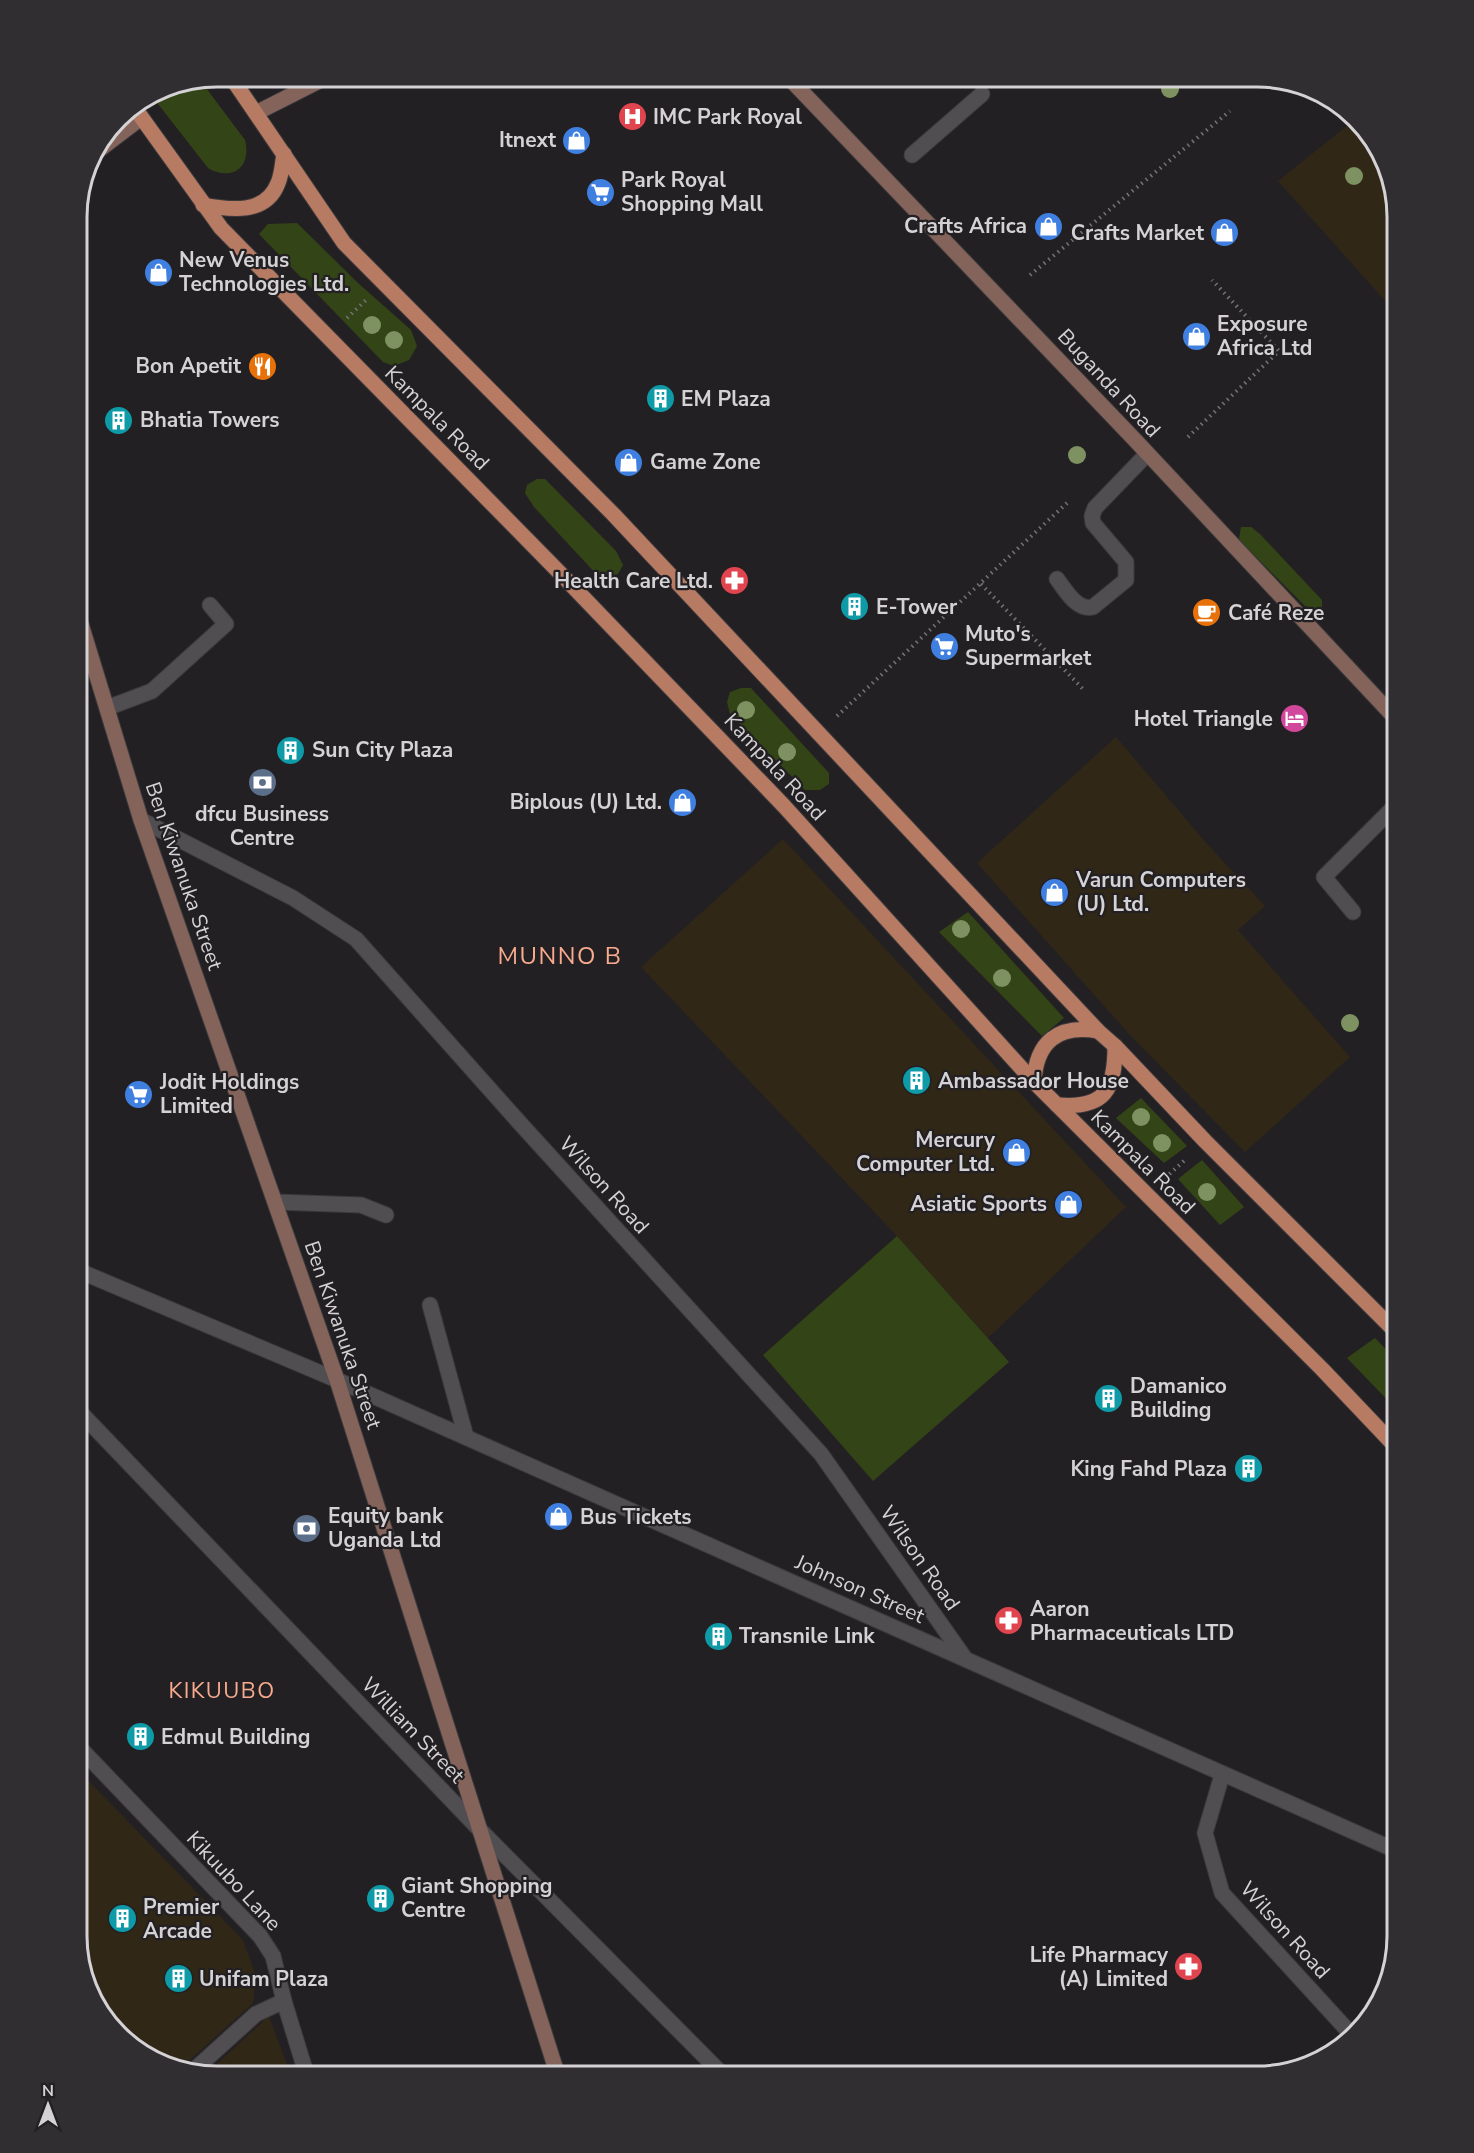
<svg xmlns="http://www.w3.org/2000/svg" width="1474" height="2153" font-family="'Nunito Sans',sans-serif">
  <rect width="100%" height="100%" fill="#232023"/>
  <!-- commercial -->
  <g fill="#302717">
    <polygon points="1353,121 1379,147 1397,217 1397,314 1278,181"/>
    <polygon points="1116,737 1208,845 1265,906 1238,930 1350,1057 1245,1152 1128,1033 977,863"/>
    <polygon points="783,839 1126,1207 988,1338 897,1236 641,967"/>
    <polygon points="77,1769 243,1940 256,1976 253,2003 182,2067 139,2053 95,2006 77,1936"/>
    <polygon points="269,2016 291,2076 205,2075"/>
  </g>
  <!-- green -->
  <g fill="#334416">
    <path d="M200,80L245,140C252,167 232,182 208,168L151,95L164,87Z"/>
    <polygon points="297,223 358,283 411,330 417,346 409,360 394,366 383,362 259,234 268,224"/>
    <polygon points="537,479 545,479 616,551 623,565 618,574 605,577 598,576 534,507 525,493 527,485"/>
    <polygon points="1241,527 1251,527 1260,534 1322,600 1322,609 1317,610 1305,606 1243,544 1239,539"/>
    <polygon points="741,688 751,688 829,773 829,784 820,790 805,790 730,714 727,702 730,692"/>
    <polygon points="968,912 1064,1018 1042,1036 939,932"/>
    <polygon points="1141,1098 1187,1146 1164,1163 1116,1118"/>
    <polygon points="1202,1160 1244,1207 1220,1225 1178,1179"/>
    <polygon points="897,1236 1009,1362 873,1481 763,1355"/>
    <polygon points="1375,1338 1397,1361 1397,1410 1347,1358"/>
  </g>
  <g fill="none" stroke-linecap="round" stroke-linejoin="round">
    <defs>
      <g id="lane">
        <polyline points="912,155 982,94"/>
        <path d="M1057,579C1066,591 1077,611 1093,607L1126,580V562L1093,523L1092,516L1095,508L1147,454"/>
        <polyline points="107,708 152,691 226,624 210,605"/>
        <polyline points="1353,912 1324,877 1397,804"/>
        <polyline points="275,1202 361,1205 386,1215"/>
        <polyline points="430,1305 466,1437"/>
      </g>
      <g id="street">
        <polyline points="141,820 293,898 356,939 518,1121 821,1454 964,1657"/>
        <polyline points="77,1270 337,1380 1397,1851"/>
        <polyline points="77,1409 480,1830 724,2076"/>
        <polyline points="77,1745 260,1936 273,1956 284,2001 307,2076"/>
        <polyline points="1222,1775 1205,1833 1222,1893 1351,2034"/>
        <polyline points="193,2071 256,2014 284,2001"/>
      </g>
      <g id="secondary">
        <polyline points="788,77 1135,440 1397,720"/>
        <polyline points="256,113 327,77"/>
        <polyline points="91,156 141,118"/>
        <polyline points="77,611 141,820 337,1380 558,2076"/>
      </g>
      <g id="primary">
        <polyline points="231,77 344,243 614,515 1098,1031 1115,1046 1205,1141 1397,1333"/>
        <polyline points="134,107 221,228 557,570 784,806 1034,1082 1322,1369 1397,1448"/>
        <path d="M203,205C230,210 266,215 278,183C282,174 282,164 284,154"/>
        <path d="M1034,1082C1036,1042 1058,1024 1098,1031"/>
        <path d="M1057,1105C1105,1109 1115,1090 1115,1046"/>
      </g>
    </defs>
    <!-- lane casing -->
    <use href="#lane" stroke="#3c3a3c" stroke-width="17"/>
    <!-- street casing -->
    <use href="#street" stroke="#3c3a3c" stroke-width="17"/>
    <!-- secondary casing -->
    <use href="#secondary" stroke="#3c3a3c" stroke-width="17"/>
    <!-- primary casing -->
    <use href="#primary" stroke="#3c3a3c" stroke-width="17"/>
    <!-- path -->
    <g stroke="#767376" stroke-width="4" stroke-dasharray="1.5 4.5" stroke-linecap="butt">
      <polyline points="1030,275 1230,111"/>
      <polyline points="347,318 366,300"/>
      <polyline points="1188,437 1279,351 1212,280"/>
      <polyline points="981,584 1083,689"/>
      <polyline points="837,716 1067,503"/>
      <polyline points="1165,1178 1186,1159"/>
    </g>
    <!-- lane -->
    <use href="#lane" stroke="#514e51" stroke-width="15"/>
    <!-- street -->
    <use href="#street" stroke="#514e51" stroke-width="15"/>
    <!-- secondary -->
    <use href="#secondary" stroke="#84645a" stroke-width="15"/>
    <!-- primary -->
    <use href="#primary" stroke="#b77a63" stroke-width="15"/>
  </g>
  <!-- trees -->
  <g fill="#7e9161">
    <circle cx="1170" cy="89" r="9"/>
    <circle cx="1354" cy="176" r="9"/>
    <circle cx="372" cy="325" r="9"/>
    <circle cx="394" cy="340" r="9"/>
    <circle cx="1077" cy="455" r="9"/>
    <circle cx="746" cy="710" r="9"/>
    <circle cx="787" cy="752" r="9"/>
    <circle cx="961" cy="929" r="9"/>
    <circle cx="1002" cy="978" r="9"/>
    <circle cx="1350" cy="1023" r="9"/>
    <circle cx="1141" cy="1117" r="9"/>
    <circle cx="1162" cy="1143" r="9"/>
    <circle cx="1207" cy="1192" r="9"/>
  </g>
  <!-- icons -->
  <defs>
    <symbol id="hospital-disc" viewBox="-11 -11 22 22"><circle r="9.5" fill="#e0444e" stroke="#232023"/><path d="M-5-5h3v3.5h4V-5h3V5h-3V1.5h-4V5h-3Z" fill="#fff"/></symbol>
    <symbol id="shop-disc" viewBox="-11 -11 22 22"><circle r="9.5" fill="#3f7fe0" stroke="#232023"/><path d="M-5-2.5h2.3a2.7 3.5 0 0 1 5.4 0H5L5.5 6h-11ZM-1.5-2.5h3a1.5 2.3 0 0 0-3 0Z" fill="#fff"/></symbol>
    <symbol id="supermarket-disc" viewBox="-11 -11 22 22"><circle r="9.5" fill="#3f7fe0" stroke="#232023"/><path d="M-6-5.5h2.5l.6 2H6L4.5 2H-2.5L-4.4-4H-6ZM-1.5 3.2a1.3 1.3 0 1 0 .1 0ZM3 3.2a1.3 1.3 0 1 0 .1 0Z" fill="#fff"/></symbol>
    <symbol id="restaurant-disc" viewBox="-11 -11 22 22"><circle r="9.5" fill="#e8710a" stroke="#232023"/><path d="M-5-6h1v4h1v-4h1v4h1v-4h1v5L-1.5 .5V6h-2V.5L-5-1ZM5-6V6H3V1.5H1.5Q1.5-4 5-6Z" fill="#fff"/></symbol>
    <symbol id="building-disc" viewBox="-11 -11 22 22"><circle r="9.5" fill="#0f9aa8" stroke="#232023"/><path d="M-4-6H4V6H1V3H-1V6H-4ZM-2.5-4.3h1.7v1.8h-1.7ZM.8-4.3h1.7v1.8H.8ZM-2.5-1h1.7V.8h-1.7ZM.8-1h1.7V.8H.8Z" fill="#fff"/></symbol>
    <symbol id="pharmacy-disc" viewBox="-11 -11 22 22"><circle r="9.5" fill="#e0444e" stroke="#232023"/><path d="M-2-6h4v4h4v4h-4v4h-4v-4h-4v-4h4Z" fill="#fff"/></symbol>
    <symbol id="cafe-disc" viewBox="-11 -11 22 22"><circle r="9.5" fill="#e8710a" stroke="#232023"/><path d="M-5.5-4.5H6V0H3Q3 3.5 0 3.5H-2.5Q-5.5 3.5-5.5 0ZM3-3.2v2h1.7v-2ZM-6 4.5H4V6H-6Z" fill="#fff"/></symbol>
    <symbol id="hotel-disc" viewBox="-11 -11 22 22"><circle r="9.5" fill="#d1479c" stroke="#232023"/><path d="M-6-4.5h1.5V1H6V5H4.5V3h-9V5H-6ZM-4 0a1.8 1.8 0 1 1 3.6 0ZM.5 0V-2.5h3Q6-2.5 6 0Z" fill="#fff"/></symbol>
    <symbol id="bank-disc" viewBox="-11 -11 22 22"><circle r="9.5" fill="#5c6f8a" stroke="#232023"/><path d="M-6-4H6V4H-6ZM0-2.3a2.3 2.3 0 1 0 0 4.6a2.3 2.3 0 1 0 0-4.6Z" fill="#fff"/></symbol>
  </defs>
  <g fill-rule="evenodd">
    <use href="#hospital-disc" x="616" y="100" width="33" height="33"/>
    <use href="#shop-disc" x="560" y="124" width="33" height="33"/>
    <use href="#supermarket-disc" x="584" y="176" width="33" height="33"/>
    <use href="#shop-disc" x="1032" y="210" width="33" height="33"/>
    <use href="#shop-disc" x="1208" y="216" width="33" height="33"/>
    <use href="#shop-disc" x="142" y="256" width="33" height="33"/>
    <use href="#shop-disc" x="1180" y="320" width="33" height="33"/>
    <use href="#restaurant-disc" x="246" y="350" width="33" height="33"/>
    <use href="#building-disc" x="644" y="382" width="33" height="33"/>
    <use href="#building-disc" x="102" y="404" width="33" height="33"/>
    <use href="#shop-disc" x="612" y="446" width="33" height="33"/>
    <use href="#pharmacy-disc" x="718" y="564" width="33" height="33"/>
    <use href="#building-disc" x="838" y="590" width="33" height="33"/>
    <use href="#cafe-disc" x="1190" y="596" width="33" height="33"/>
    <use href="#supermarket-disc" x="928" y="630" width="33" height="33"/>
    <use href="#hotel-disc" x="1278" y="702" width="33" height="33"/>
    <use href="#building-disc" x="274" y="734" width="33" height="33"/>
    <use href="#bank-disc" x="246" y="766" width="33" height="33"/>
    <use href="#shop-disc" x="666" y="786" width="33" height="33"/>
    <use href="#shop-disc" x="1038" y="876" width="33" height="33"/>
    <use href="#building-disc" x="900" y="1064" width="33" height="33"/>
    <use href="#supermarket-disc" x="122" y="1078" width="33" height="33"/>
    <use href="#shop-disc" x="1000" y="1136" width="33" height="33"/>
    <use href="#shop-disc" x="1052" y="1188" width="33" height="33"/>
    <use href="#building-disc" x="1092" y="1382" width="33" height="33"/>
    <use href="#building-disc" x="1232" y="1452" width="33" height="33"/>
    <use href="#shop-disc" x="542" y="1500" width="33" height="33"/>
    <use href="#bank-disc" x="290" y="1512" width="33" height="33"/>
    <use href="#pharmacy-disc" x="992" y="1604" width="33" height="33"/>
    <use href="#building-disc" x="702" y="1620" width="33" height="33"/>
    <use href="#building-disc" x="124" y="1720" width="33" height="33"/>
    <use href="#building-disc" x="364" y="1882" width="33" height="33"/>
    <use href="#building-disc" x="106" y="1902" width="33" height="33"/>
    <use href="#pharmacy-disc" x="1172" y="1950" width="33" height="33"/>
    <use href="#building-disc" x="162" y="1962" width="33" height="33"/>
  </g>
  <g text-anchor="middle" dominant-baseline="central" stroke-width="4.5" stroke-linejoin="round" paint-order="stroke">
    <!-- poi labels -->
    <g font-size="21" font-weight="bold" fill="#d4d2d4" stroke="#232023" text-anchor="start">
      <text x="653" y="117">IMC Park Royal</text>
      <text x="556" y="140" text-anchor="end">Itnext</text>
      <text x="621" y="180">Park Royal<tspan x="621" dy="24">Shopping Mall</tspan></text>
      <text x="1027" y="226" text-anchor="end">Crafts Africa</text>
      <text x="1204" y="233" text-anchor="end">Crafts Market</text>
      <text x="179" y="260">New Venus<tspan x="179" dy="24">Technologies Ltd.</tspan></text>
      <text x="1217" y="324">Exposure<tspan x="1217" dy="24">Africa Ltd</tspan></text>
      <text x="241" y="366" text-anchor="end">Bon Apetit</text>
      <text x="681" y="399">EM Plaza</text>
      <text x="140" y="420">Bhatia Towers</text>
      <text x="650" y="462">Game Zone</text>
      <text x="713" y="581" text-anchor="end">Health Care Ltd.</text>
      <text x="876" y="607">E-Tower</text>
      <text x="1228" y="613">Café Reze</text>
      <text x="965" y="634">Muto's<tspan x="965" dy="24">Supermarket</tspan></text>
      <text x="1273" y="719" text-anchor="end">Hotel Triangle</text>
      <text x="312" y="750">Sun City Plaza</text>
      <text x="662" y="802" text-anchor="end">Biplous (U) Ltd.</text>
      <text x="262" y="814" text-anchor="middle">dfcu Business<tspan x="262" dy="24">Centre</tspan></text>
      <text x="1076" y="880">Varun Computers<tspan x="1076" dy="24">(U) Ltd.</tspan></text>
      <text x="938" y="1081">Ambassador House</text>
      <text x="160" y="1082">Jodit Holdings<tspan x="160" dy="24">Limited</tspan></text>
      <text x="995" y="1140" text-anchor="end">Mercury<tspan x="995" dy="24">Computer Ltd.</tspan></text>
      <text x="1047" y="1204" text-anchor="end">Asiatic Sports</text>
      <text x="1130" y="1386">Damanico<tspan x="1130" dy="24">Building</tspan></text>
      <text x="1227" y="1469" text-anchor="end">King Fahd Plaza</text>
      <text x="328" y="1516">Equity bank<tspan x="328" dy="24">Uganda Ltd</tspan></text>
      <text x="580" y="1517">Bus Tickets</text>
      <text x="1030" y="1609">Aaron<tspan x="1030" dy="24">Pharmaceuticals LTD</tspan></text>
      <text x="739" y="1636">Transnile Link</text>
      <text x="161" y="1737">Edmul Building</text>
      <text x="401" y="1886">Giant Shopping<tspan x="401" dy="24">Centre</tspan></text>
      <text x="143" y="1907">Premier<tspan x="143" dy="24">Arcade</tspan></text>
      <text x="1168" y="1955" text-anchor="end">Life Pharmacy<tspan x="1168" dy="24">(A) Limited</tspan></text>
      <text x="199" y="1979">Unifam Plaza</text>
    </g>
    <!-- street labels -->
    <g font-size="21" fill="#d4d2d4" stroke="#232023">
      <text transform="translate(1109 383) rotate(47)">Buganda Road</text>
      <text transform="translate(437 418) rotate(45)">Kampala Road</text>
      <text transform="translate(775 767) rotate(47)">Kampala Road</text>
      <text transform="translate(184 876) rotate(71)">Ben Kiwanuka Street</text>
      <text transform="translate(1143 1162) rotate(45)">Kampala Road</text>
      <text transform="translate(604 1185) rotate(48)">Wilson Road</text>
      <text transform="translate(343 1335) rotate(71)">Ben Kiwanuka Street</text>
      <text transform="translate(920 1558) rotate(55)">Wilson Road</text>
      <text transform="translate(860 1589) rotate(24)">Johnson Street</text>
      <text transform="translate(413 1730) rotate(46)">William Street</text>
      <text transform="translate(234 1881) rotate(47)">Kikuubo Lane</text>
      <text transform="translate(1285 1930) rotate(48)">Wilson Road</text>
    </g>
    <!-- neighbourhood labels -->
    <g font-size="22" letter-spacing="1.5" fill="#f8ab8e" stroke="#232023">
      <text x="222" y="1691">KIKUUBO</text>
    </g>
    <!-- quarter labels -->
    <g font-size="24" letter-spacing="1.5" fill="#f8ab8e" stroke="#232023">
      <text x="560" y="956">MUNNO B</text>
    </g>
  </g>
  <!-- crop -->
  <path d="M0 0H1474V2153H0ZM217 87H1257A130 130 0 0 1 1387 217V1936A130 130 0 0 1 1257 2066H217A130 130 0 0 1 87 1936V217A130 130 0 0 1 217 87Z" fill="#312e31" fill-rule="evenodd"/>
  <path fill="none" stroke="#d4d2d4" stroke-width="3" d="M217 87H1257A130 130 0 0 1 1387 217V1936A130 130 0 0 1 1257 2066H217A130 130 0 0 1 87 1936V217A130 130 0 0 1 217 87Z"/>
  <!-- north arrow -->
  <g transform="translate(48 2105)" stroke="#232023" stroke-width="4.5" paint-order="stroke">
  <path d="M0-4.5L10 22L0 15L-10 22Z" fill="#d4d2d4"/>
  <text y="-9" font-size="16" font-weight="bold" text-anchor="middle" fill="#d4d2d4">N</text>
  </g>
</svg>
